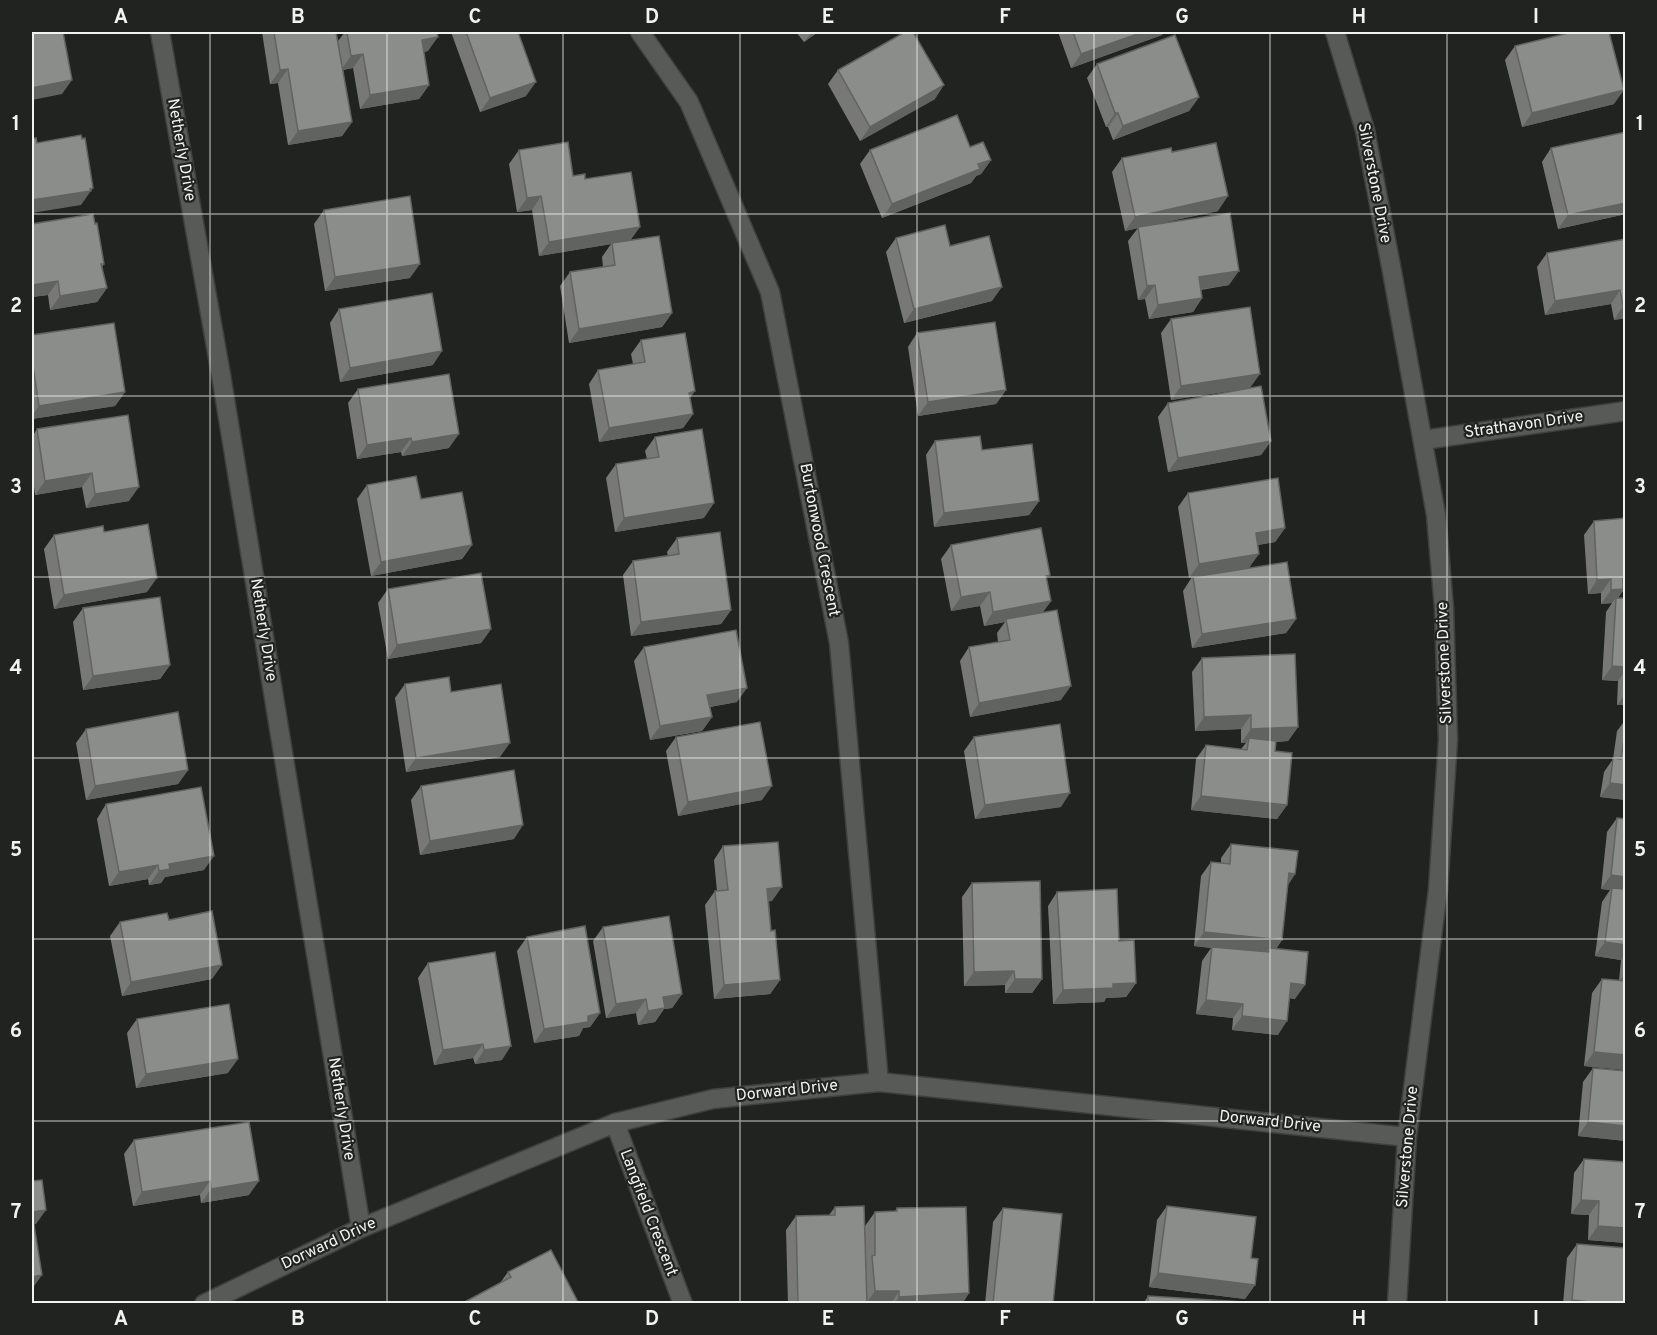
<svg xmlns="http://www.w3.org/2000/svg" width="1657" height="1335" font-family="Overpass,sans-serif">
  <rect width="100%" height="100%" fill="#212321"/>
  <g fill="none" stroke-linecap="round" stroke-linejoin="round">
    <defs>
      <g id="street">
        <polyline points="160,32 221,375 361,1228"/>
        <polyline points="640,32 689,102 770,292 839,643 879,1082"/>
        <polyline points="1335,32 1365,130 1393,277 1436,515 1444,608 1448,740 1438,889 1407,1137 1397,1304"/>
        <polyline points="1423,440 1626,411"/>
        <polyline points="615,1123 683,1304"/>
        <polyline points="204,1304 361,1228 615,1123 713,1099 879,1082 1407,1137"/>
      </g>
    </defs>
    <!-- street casing -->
    <use href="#street" stroke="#3e403d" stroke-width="21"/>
    <!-- street -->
    <use href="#street" stroke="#585a57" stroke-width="18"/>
  </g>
  <!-- wall -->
  <g fill="#787977">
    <polygon points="262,32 336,32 338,41 345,32 437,32 428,51 423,52 429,85 419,99 360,109 353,68 343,70 352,122 342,136 288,145 278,83 270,84"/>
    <polygon points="451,32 518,32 526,96 480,112"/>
    <polygon points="796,32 818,32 804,42"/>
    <polygon points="1058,32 1164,32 1162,35 1071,68"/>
    <polygon points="1515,46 1614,104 1522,127 1505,60"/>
    <polygon points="1097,64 1199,97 1189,111 1113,140 1108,127 1106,127 1087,78"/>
    <polygon points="838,70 935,99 860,141 828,84"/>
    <polygon points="970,147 991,160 981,174 976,176 971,183 882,218 860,164 870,150"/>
    <polygon points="1551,148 1626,214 1558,229 1542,162"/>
    <polygon points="519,150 573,176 585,179 631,240 672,313 662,327 569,343 560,286 570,272 603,267 602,257 611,244 539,256 532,210 517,212 509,164"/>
    <polygon points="1172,152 1218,211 1145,226 1229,285 1201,290 1202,298 1193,312 1149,319 1145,299 1138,300 1128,241 1138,228 1125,231 1112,172 1122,158"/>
    <polygon points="324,210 410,278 325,291 314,224"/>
    <polygon points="32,224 104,264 102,267 107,288 97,302 50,310 48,295 32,297"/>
    <polygon points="896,238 950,246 992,301 904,323 886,252"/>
    <polygon points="1626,239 1626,318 1614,320 1611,304 1545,315 1537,267 1547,253"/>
    <polygon points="339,309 433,365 340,382 330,323"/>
    <polygon points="1171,319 1250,388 1171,400 1161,333"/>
    <polygon points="917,333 1006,390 996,404 918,416 908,347"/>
    <polygon points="32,335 125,392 115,406 32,419"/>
    <polygon points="641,340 690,399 693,414 683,428 599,442 589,384 598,370 633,364 631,354"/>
    <polygon points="358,389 449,448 402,456 401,452 357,459 348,403"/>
    <polygon points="1168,403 1271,441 1261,455 1168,472 1158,417"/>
    <polygon points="37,429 129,501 86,508 82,487 35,495 32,469 32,437"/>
    <polygon points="655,437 704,518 615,532 606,478 616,464 647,459 645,451"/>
    <polygon points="935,441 982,450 1039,501 1029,515 934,527 926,455"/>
    <polygon points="367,485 421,499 472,545 462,559 371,576 357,499"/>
    <polygon points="1188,493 1285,528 1275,542 1258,545 1249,568 1296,619 1286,633 1192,648 1183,591 1192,577 1189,578 1178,507"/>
    <polygon points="1626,518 1626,591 1622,592 1618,598 1626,598 1626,705 1617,705 1618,681 1602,680 1606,612 1612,603 1601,604 1601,593 1588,594 1584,535 1594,521"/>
    <polygon points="104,532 147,592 54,609 44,549 54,535"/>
    <polygon points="677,538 731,610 721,624 631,636 623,575 633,561 668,556 667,552"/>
    <polygon points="951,545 1047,580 1051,601 1042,613 1061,700 970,717 960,661 969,647 998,642 997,633 1005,622 984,626 980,606 951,611 941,559"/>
    <polygon points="388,589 491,629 481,643 388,659 378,603"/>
    <polygon points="83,608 170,665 160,679 83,690 73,622"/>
    <polygon points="644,647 737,702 710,707 712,717 702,731 650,740 634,661"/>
    <polygon points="1202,658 1298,727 1288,741 1276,742 1275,751 1287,805 1277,819 1191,810 1196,759 1206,745 1241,749 1246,743 1241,743 1241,729 1195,731 1192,672"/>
    <polygon points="405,684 451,692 500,757 406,772 395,698"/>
    <polygon points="1626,719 1626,800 1600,797 1604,772 1613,759 1617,731"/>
    <polygon points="86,729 188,770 178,784 86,800 76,743"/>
    <polygon points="676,737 762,800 678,816 666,751"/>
    <polygon points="974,737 1061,807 975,819 964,751"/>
    <polygon points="421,786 514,839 420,855 411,800"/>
    <polygon points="106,804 204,870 165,877 161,883 149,885 148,879 109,886 97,819"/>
    <polygon points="1617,818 1626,819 1626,1070 1584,1066 1592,993 1602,979 1619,981 1621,960 1595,956 1602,902 1610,890 1601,889 1607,832"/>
    <polygon points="1231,844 1295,874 1288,885 1282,940 1276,949 1295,999 1290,998 1278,1035 1232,1030 1233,1018 1196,1014 1202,961 1211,948 1194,946 1201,876 1211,862 1221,863 1221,858"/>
    <polygon points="723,846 772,901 769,901 771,931 780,980 770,994 714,999 705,905 715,891 717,891 714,860"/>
    <polygon points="972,883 1042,979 1032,993 1005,993 1005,985 964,986 962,897"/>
    <polygon points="1057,892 1119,941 1136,983 1126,997 1106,998 1104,1002 1053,1004 1048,906"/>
    <polygon points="169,920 212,979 122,996 110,936 120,922"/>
    <polygon points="603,927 682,994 672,1008 664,1009 655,1022 638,1025 636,1013 606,1018 593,941"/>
    <polygon points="527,937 600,1013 590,1027 583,1028 579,1036 534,1043 517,951"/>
    <polygon points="428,963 502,1060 475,1064 473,1058 434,1065 418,978"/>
    <polygon points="137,1019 228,1073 136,1088 127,1033"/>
    <polygon points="1593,1068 1626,1071 1626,1141 1578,1136 1583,1082"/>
    <polygon points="134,1140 249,1195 201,1203 200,1195 133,1206 124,1154"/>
    <polygon points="1584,1159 1626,1243 1588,1240 1589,1215 1571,1214 1574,1173"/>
    <polygon points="1167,1206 1251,1258 1255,1285 1245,1299 1149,1287 1157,1220"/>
    <polygon points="835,1207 865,1226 875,1212 895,1211 897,1208 969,1293 962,1304 788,1304 786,1230 796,1216 829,1215"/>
    <polygon points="1003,1208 1053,1304 985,1304 993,1222"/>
    <polygon points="1577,1244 1626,1304 1563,1304 1567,1258"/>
    <polygon points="508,1272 578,1302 577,1304 461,1304 500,1283"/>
    <polygon points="1148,1296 1244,1304 1143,1304"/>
  </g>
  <!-- shaded-wall -->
  <g fill="#616361">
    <polygon points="812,32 818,32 804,42"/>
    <polygon points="1143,32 1164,32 1162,35 1071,68 1081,54"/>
    <polygon points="438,37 428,51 412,54 422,40"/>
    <polygon points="363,54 353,68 341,70 351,56"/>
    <polygon points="288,69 278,83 270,84 280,70"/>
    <polygon points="72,80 62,94 32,100 32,88"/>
    <polygon points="536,82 526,96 480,112 490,98"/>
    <polygon points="429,85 419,99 360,109 370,95"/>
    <polygon points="944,85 935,99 860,141 870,127"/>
    <polygon points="1624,90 1614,104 1522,127 1532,113"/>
    <polygon points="1199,97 1189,111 1113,140 1123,126"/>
    <polygon points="1115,113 1118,113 1108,127 1106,127"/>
    <polygon points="352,122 342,136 288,145 298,131"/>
    <polygon points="991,160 981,174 976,176 971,183 882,218 892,204"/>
    <polygon points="93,188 81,205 32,213 32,200"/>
    <polygon points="541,196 532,210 517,212 527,198"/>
    <polygon points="1228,196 1218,211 1125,231 1135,217"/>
    <polygon points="1626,203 1626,214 1558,229 1568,215"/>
    <polygon points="640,227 630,241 539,256 549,242"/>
    <polygon points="420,264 410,278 325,291 335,277"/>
    <polygon points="1239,271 1229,285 1189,291 1199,277"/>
    <polygon points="58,281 48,295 32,297 32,285"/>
    <polygon points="1155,285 1145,299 1138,300 1147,286"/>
    <polygon points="1002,287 992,301 904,323 914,309"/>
    <polygon points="107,288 97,302 50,310 60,296"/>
    <polygon points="1620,290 1611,304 1545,315 1555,301"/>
    <polygon points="1202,298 1193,312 1149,319 1158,305"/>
    <polygon points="1626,305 1626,318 1614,320 1623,306"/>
    <polygon points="672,313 662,327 569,343 579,329"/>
    <polygon points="442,351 433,365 340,382 350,368"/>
    <polygon points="1260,374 1250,388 1171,400 1181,386"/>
    <polygon points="1006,390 996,404 918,416 928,402"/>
    <polygon points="695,391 685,405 689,393"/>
    <polygon points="125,392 115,406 32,419 32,416 39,406"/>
    <polygon points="693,414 683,428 599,442 609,428"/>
    <polygon points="459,434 449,448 402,456 412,442"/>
    <polygon points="411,438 401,452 357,459 367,445"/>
    <polygon points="1271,441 1261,455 1168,472 1178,458"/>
    <polygon points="92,473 82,487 35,495 45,481"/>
    <polygon points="139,487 129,501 86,508 95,494"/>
    <polygon points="1039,501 1029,515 934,527 944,513"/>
    <polygon points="714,503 704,518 615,532 624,518"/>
    <polygon points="1285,528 1275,542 1246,547 1256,533"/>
    <polygon points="472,545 462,559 371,576 381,562"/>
    <polygon points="1259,554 1249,568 1189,578 1199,564"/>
    <polygon points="157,578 147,592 54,609 64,595"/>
    <polygon points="1623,578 1626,578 1626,591 1622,592 1616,600 1616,598 1612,603 1601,604 1611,590"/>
    <polygon points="1611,579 1601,593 1588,594 1597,580"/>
    <polygon points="990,592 980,606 951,611 961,597"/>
    <polygon points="1051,601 1041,615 1006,619 1005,622 984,626 993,612"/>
    <polygon points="731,610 721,624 631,636 641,622"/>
    <polygon points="1296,619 1286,633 1192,648 1202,634"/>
    <polygon points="491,629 481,643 388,659 397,645"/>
    <polygon points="170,665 160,679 83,690 93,676"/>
    <polygon points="1612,666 1626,667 1626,670 1618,681 1602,680"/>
    <polygon points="1071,686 1061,700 970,717 979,703"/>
    <polygon points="747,688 737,702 698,709 707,695"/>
    <polygon points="1626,693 1626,705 1617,705"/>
    <polygon points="1251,715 1241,729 1195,731 1204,717"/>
    <polygon points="712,717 702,731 650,740 660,726"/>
    <polygon points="1298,727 1288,741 1248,743 1249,738 1246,743 1241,743 1251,729"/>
    <polygon points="510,743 500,757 406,772 416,758"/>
    <polygon points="188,770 178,784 86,800 95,786"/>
    <polygon points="1610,783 1626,785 1626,800 1600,797"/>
    <polygon points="772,786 762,800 678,816 688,802"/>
    <polygon points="1070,793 1061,807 975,819 985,805"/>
    <polygon points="1201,796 1287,805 1277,819 1191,810"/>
    <polygon points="523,825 514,839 420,855 430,841"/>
    <polygon points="214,856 204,870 165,877 161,883 149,885 159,871 169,864"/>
    <polygon points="158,865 148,879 109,886 119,872"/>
    <polygon points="1289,873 1295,874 1286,888"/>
    <polygon points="1611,875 1626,877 1626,892 1612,888 1610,890 1601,889"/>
    <polygon points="782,887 772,901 758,903 767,889"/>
    <polygon points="1204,932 1282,940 1272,954 1269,952 1269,948 1266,953 1194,946"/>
    <polygon points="1605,942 1626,945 1626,954 1621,960 1595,956"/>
    <polygon points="222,965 212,979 122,996 131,982"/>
    <polygon points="1014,971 1005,985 964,986 974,972"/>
    <polygon points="1626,973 1626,983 1619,982"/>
    <polygon points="1015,979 1042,979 1032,993 1005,993"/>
    <polygon points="780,980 770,994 714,999 724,985"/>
    <polygon points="1136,983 1126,997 1106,998 1104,1002 1053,1004 1063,990 1113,984"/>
    <polygon points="1291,983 1305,985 1295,999 1281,997"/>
    <polygon points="682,994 672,1008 664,1009 655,1022 638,1025 648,1011 663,997"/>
    <polygon points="646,999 636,1013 606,1018 616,1004"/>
    <polygon points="1206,1000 1243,1004 1233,1018 1196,1014"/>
    <polygon points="600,1013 590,1027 583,1028 579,1036 534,1043 544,1029 588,1016"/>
    <polygon points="1242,1016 1287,1021 1278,1035 1232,1030"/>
    <polygon points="483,1044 473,1058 434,1065 443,1050"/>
    <polygon points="511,1046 502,1060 475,1064 484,1050"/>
    <polygon points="1594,1052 1626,1055 1626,1070 1584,1066"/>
    <polygon points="238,1059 228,1073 136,1088 146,1074"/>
    <polygon points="1588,1122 1626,1126 1626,1141 1578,1136"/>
    <polygon points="210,1181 200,1195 133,1206 142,1192"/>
    <polygon points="259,1181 249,1195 201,1203 211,1189"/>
    <polygon points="1581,1200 1599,1201 1589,1215 1571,1214"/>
    <polygon points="46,1210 36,1224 32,1225 32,1212"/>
    <polygon points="1598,1226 1626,1228 1626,1243 1588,1240"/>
    <polygon points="1158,1273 1255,1285 1245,1299 1149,1287"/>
    <polygon points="42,1275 32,1289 32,1277"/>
    <polygon points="875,1291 899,1291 891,1304 866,1304"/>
    <polygon points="969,1293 962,1304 894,1304 899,1297"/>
    <polygon points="1572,1300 1607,1304 1569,1304"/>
  </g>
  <!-- building -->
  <g fill="#8b8d8a" stroke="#616361" stroke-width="1.5">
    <polygon points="32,32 63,32 72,80 32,88"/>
    <polygon points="274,32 336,32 352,122 298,131 288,69 280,70"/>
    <polygon points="347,32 437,32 438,37 422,40 429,85 370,95 363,54 351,56"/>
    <polygon points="466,32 518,32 536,82 490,98"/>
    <polygon points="905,32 913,32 944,85 870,127 838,70"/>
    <polygon points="1073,32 1143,32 1081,54"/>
    <polygon points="1573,32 1609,32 1624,90 1532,113 1515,46"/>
    <polygon points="1175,35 1199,97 1123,126 1118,113 1115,113 1097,64"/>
    <polygon points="957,115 970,147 983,142 991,160 978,164 980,169 892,204 870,150"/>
    <polygon points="1626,132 1626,203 1568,215 1551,148"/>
    <polygon points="81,135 82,139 85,138 93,188 90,189 91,191 32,200 32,139 36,138 37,143"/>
    <polygon points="568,142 573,176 585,174 585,179 631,172 640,227 549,242 541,196 527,198 519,150"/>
    <polygon points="1216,143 1228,196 1135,217 1122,158 1171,148 1172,152"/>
    <polygon points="410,196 420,264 335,277 324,210"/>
    <polygon points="1230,213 1239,271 1199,277 1202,298 1158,305 1155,285 1147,286 1138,227"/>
    <polygon points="93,214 95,224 97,223 104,264 101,264 107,288 60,296 58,281 32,285 32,224"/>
    <polygon points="945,225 950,246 989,236 1002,287 914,309 896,238"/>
    <polygon points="659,236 672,313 579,329 570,272 615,265 612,243"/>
    <polygon points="1626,239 1626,305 1623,306 1620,290 1555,301 1547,253"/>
    <polygon points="432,293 442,351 350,368 339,309"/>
    <polygon points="1250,307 1260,374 1181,386 1171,319"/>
    <polygon points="995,322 1006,390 928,402 917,333"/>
    <polygon points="114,323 125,392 39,406 32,359 32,335"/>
    <polygon points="685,333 695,391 689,393 693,414 609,428 598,370 645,362 641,340"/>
    <polygon points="449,374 459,434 412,442 411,438 367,445 358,389"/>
    <polygon points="1261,386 1271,441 1178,458 1168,403"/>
    <polygon points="128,415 139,487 95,494 92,473 45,481 37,429"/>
    <polygon points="702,429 714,503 624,518 616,464 659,457 655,437"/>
    <polygon points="980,436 982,450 1032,444 1039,501 944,513 935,441"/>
    <polygon points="416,476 421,499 462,492 472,545 381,562 367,485"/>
    <polygon points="1278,478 1285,528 1256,533 1259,554 1199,564 1188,493"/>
    <polygon points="1626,518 1626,578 1623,578 1623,589 1611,590 1611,579 1597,580 1594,521"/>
    <polygon points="148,524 157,578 64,595 54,535 103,526 104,532"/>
    <polygon points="1041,528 1050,575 1046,576 1051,601 993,612 990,592 961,597 951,545"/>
    <polygon points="720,532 731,610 641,622 633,561 679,554 677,538"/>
    <polygon points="1287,562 1296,619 1202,634 1193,577"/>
    <polygon points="481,573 491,629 397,645 388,589"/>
    <polygon points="160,597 170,665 93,676 83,608"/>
    <polygon points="1616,598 1626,598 1626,667 1612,666"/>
    <polygon points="1057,610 1071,686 979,703 969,647 1010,640 1006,619"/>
    <polygon points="736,630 747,688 707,695 712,717 660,726 644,647"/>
    <polygon points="1295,654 1298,727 1251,729 1251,715 1204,717 1202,658"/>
    <polygon points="449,677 451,692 501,684 510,743 416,758 405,684"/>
    <polygon points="178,712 188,770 95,786 86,729"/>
    <polygon points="760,722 772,786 688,802 676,737"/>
    <polygon points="1060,724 1070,793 985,805 974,737"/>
    <polygon points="1626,724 1626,785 1610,783 1613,758 1621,759"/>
    <polygon points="1249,738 1276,741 1275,751 1292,753 1287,805 1201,796 1206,745 1247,750"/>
    <polygon points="514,770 523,825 430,841 421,786"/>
    <polygon points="201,787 214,856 169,864 170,869 159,871 158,865 119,872 106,804"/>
    <polygon points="1617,818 1626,819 1626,877 1611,875"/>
    <polygon points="778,842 782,887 767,889 771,931 775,930 780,980 724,985 715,891 728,890 723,846"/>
    <polygon points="1231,844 1298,851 1295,874 1289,873 1282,940 1204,932 1211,862 1230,864"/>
    <polygon points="1040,881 1042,979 1015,979 1014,971 974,972 972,883"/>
    <polygon points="1612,888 1626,889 1626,945 1605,942"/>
    <polygon points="1117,889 1119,941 1134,940 1136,983 1113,984 1113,988 1063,990 1057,892"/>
    <polygon points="212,911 222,965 131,982 120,922 167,913 169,920"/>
    <polygon points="669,916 682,994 663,997 665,1008 648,1011 646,999 616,1004 603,927"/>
    <polygon points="585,926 600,1013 588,1016 588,1022 544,1029 527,937"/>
    <polygon points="1212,947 1269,952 1269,948 1308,952 1305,985 1291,983 1287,1021 1242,1016 1243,1004 1206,1000"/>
    <polygon points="495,952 511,1046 484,1050 483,1044 443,1050 428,963"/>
    <polygon points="1602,979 1626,981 1626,1055 1594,1052"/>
    <polygon points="229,1004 238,1059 146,1074 137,1019"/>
    <polygon points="1593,1068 1626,1071 1626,1126 1588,1122"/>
    <polygon points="249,1122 259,1181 211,1189 210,1181 142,1192 134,1140"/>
    <polygon points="1584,1159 1626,1162 1626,1228 1598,1226 1599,1201 1581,1200"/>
    <polygon points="42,1180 46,1210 32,1212 32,1181"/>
    <polygon points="864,1206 867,1304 798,1304 796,1216 835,1215 835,1207"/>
    <polygon points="1167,1206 1256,1217 1251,1258 1258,1259 1255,1285 1158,1273"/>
    <polygon points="966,1207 969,1293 899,1297 899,1291 875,1291 872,1256 875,1255 875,1212 897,1211 897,1208"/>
    <polygon points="1003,1208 1062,1214 1053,1304 993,1303"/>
    <polygon points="32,1225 34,1225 42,1275 32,1277"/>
    <polygon points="1577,1244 1626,1248 1626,1304 1607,1304 1572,1300"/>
    <polygon points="551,1250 578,1302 575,1304 461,1304 511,1277 508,1272"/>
    <polygon points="1148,1296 1244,1302 1244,1304 1148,1304"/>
  </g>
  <!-- grid -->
  <path fill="none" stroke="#f2f3f1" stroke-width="1.5" stroke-opacity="0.55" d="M210,32V1304M387,32V1304M563,32V1304M740,32V1304M917,32V1304M1094,32V1304M1270,32V1304M1447,32V1304M32,214H1626M32,396H1626M32,577H1626M32,758H1626M32,939H1626M32,1121H1626"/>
  <g text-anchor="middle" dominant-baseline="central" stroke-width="4.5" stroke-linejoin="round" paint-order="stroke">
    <!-- street labels -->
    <g font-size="16" fill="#f2f3f1" stroke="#212321">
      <text transform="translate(181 150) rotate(80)">Netherly Drive</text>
      <text transform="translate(1374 183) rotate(79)">Silverstone Drive</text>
      <text transform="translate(1524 425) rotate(-8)">Strathavon Drive</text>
      <text transform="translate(819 540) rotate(79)">Burtonwood Crescent</text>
      <text transform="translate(263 630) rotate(81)">Netherly Drive</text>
      <text transform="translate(1445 663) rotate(-92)">Silverstone Drive</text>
      <text transform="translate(787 1091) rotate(-6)">Dorward Drive</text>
      <text transform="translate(341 1109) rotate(81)">Netherly Drive</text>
      <text transform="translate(1270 1122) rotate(6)">Dorward Drive</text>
      <text transform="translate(1408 1147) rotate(-85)">Silverstone Drive</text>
      <text transform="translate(648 1213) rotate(69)">Langfield Crescent</text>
      <text transform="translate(329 1244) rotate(-25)">Dorward Drive</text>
    </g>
  </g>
  <!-- border -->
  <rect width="1657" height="1335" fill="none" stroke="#212321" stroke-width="66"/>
  <rect x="33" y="33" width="1591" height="1269" fill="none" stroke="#f2f3f1" stroke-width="2"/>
  <g font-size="20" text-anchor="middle" font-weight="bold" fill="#f2f3f1">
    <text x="121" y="23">A</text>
    <text x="298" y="23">B</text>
    <text x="475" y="23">C</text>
    <text x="652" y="23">D</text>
    <text x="828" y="23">E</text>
    <text x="1005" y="23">F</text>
    <text x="1182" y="23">G</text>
    <text x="1359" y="23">H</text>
    <text x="1536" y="23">I</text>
    <text x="16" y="130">1</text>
    <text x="1640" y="130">1</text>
    <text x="16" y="312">2</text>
    <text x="1640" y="312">2</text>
    <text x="16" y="493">3</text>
    <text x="1640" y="493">3</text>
    <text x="16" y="674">4</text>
    <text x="1640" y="674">4</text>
    <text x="16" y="856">5</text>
    <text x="1640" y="856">5</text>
    <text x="16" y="1037">6</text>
    <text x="1640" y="1037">6</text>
    <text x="16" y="1218">7</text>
    <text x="1640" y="1218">7</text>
    <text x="121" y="1325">A</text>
    <text x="298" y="1325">B</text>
    <text x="475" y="1325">C</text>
    <text x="652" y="1325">D</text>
    <text x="828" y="1325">E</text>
    <text x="1005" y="1325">F</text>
    <text x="1182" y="1325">G</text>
    <text x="1359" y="1325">H</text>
    <text x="1536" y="1325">I</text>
  </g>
</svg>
